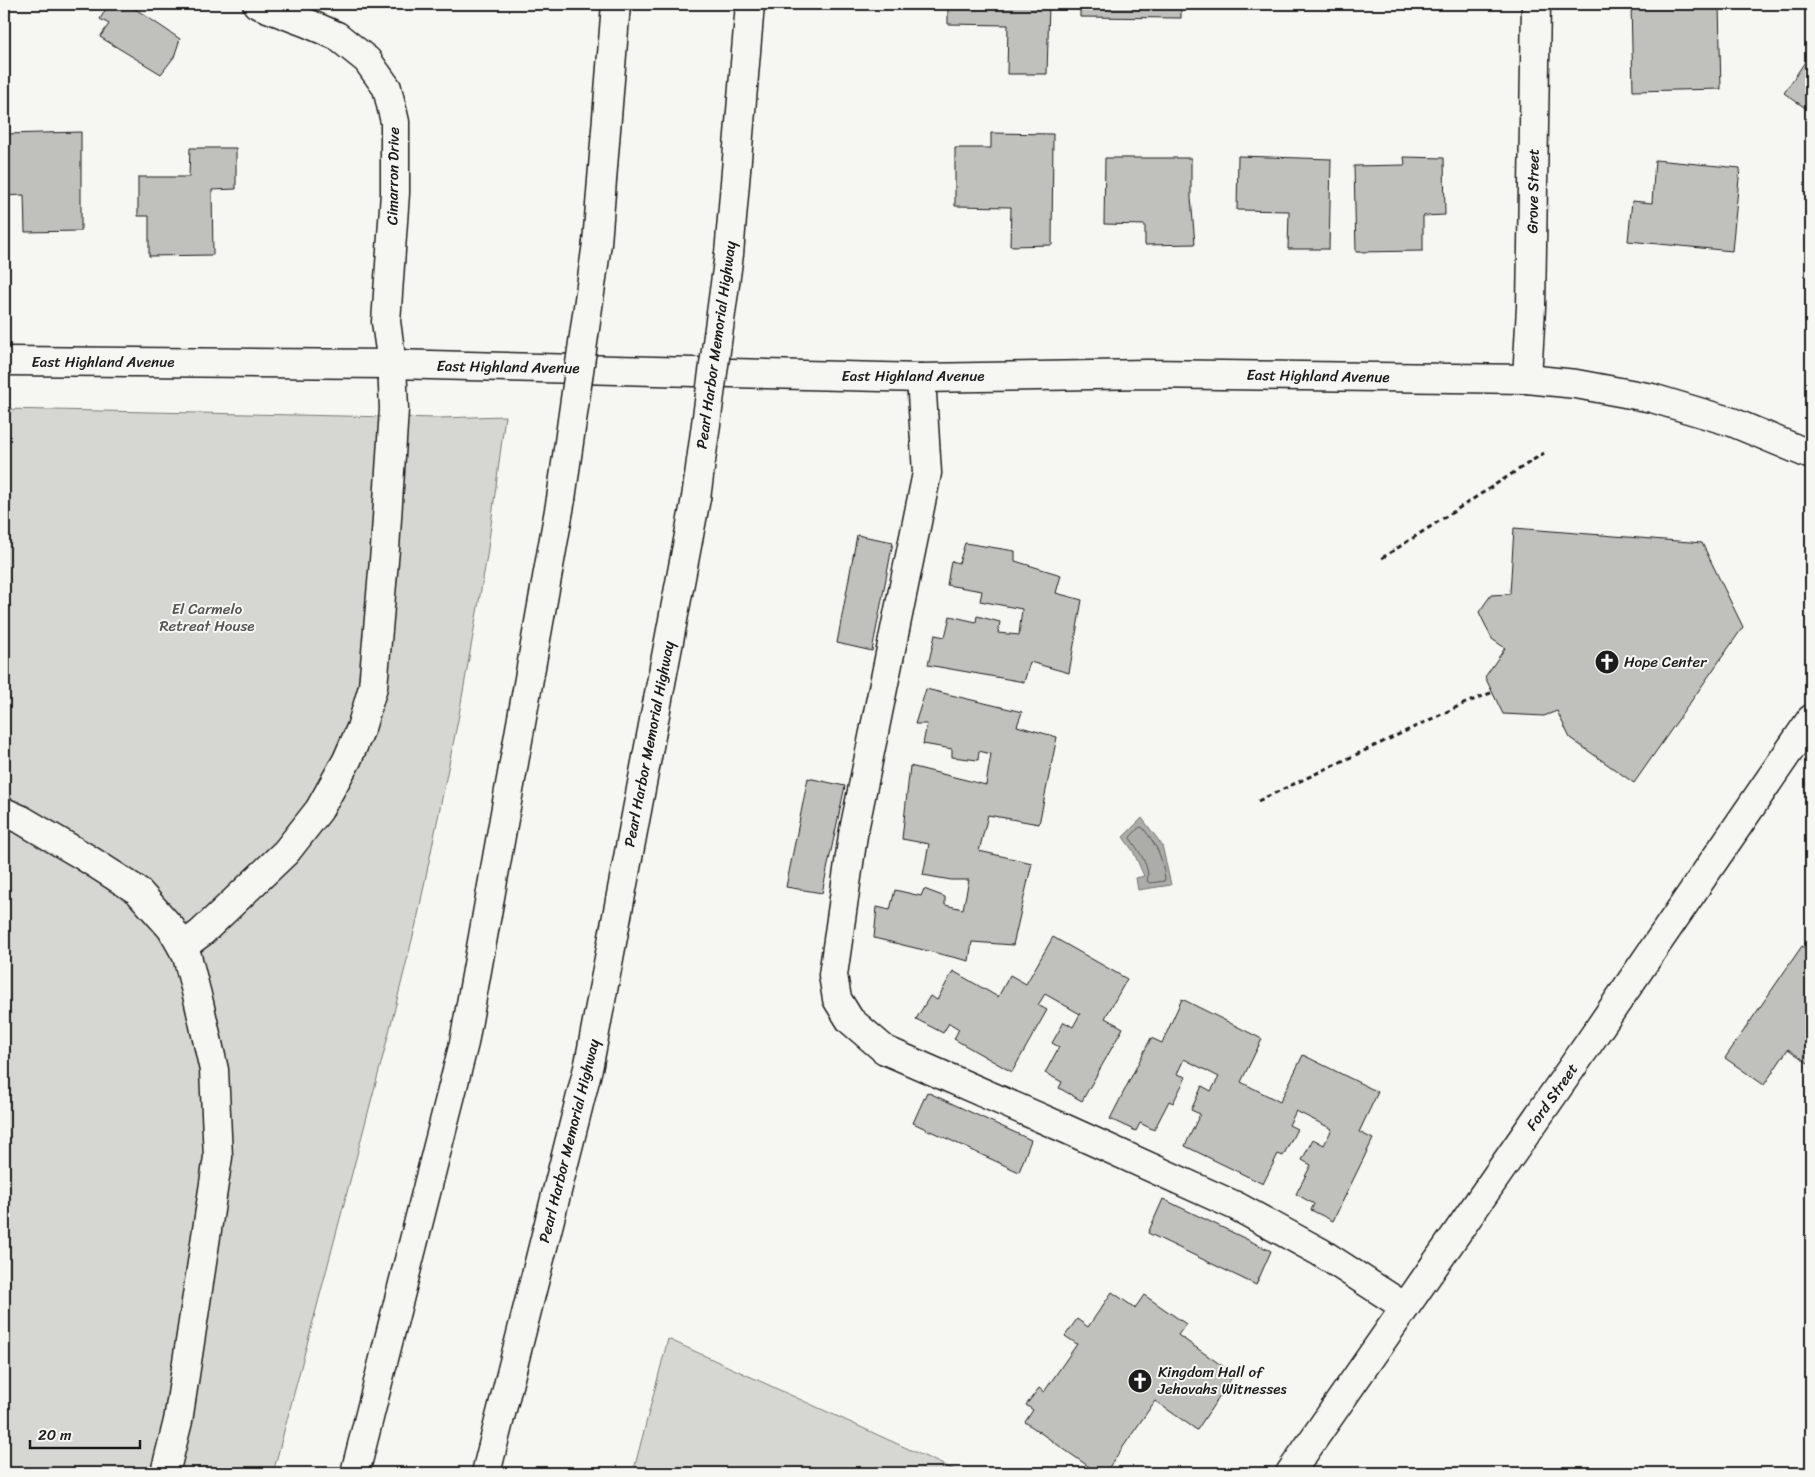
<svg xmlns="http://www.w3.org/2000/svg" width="1815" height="1477" font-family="Sriracha,sans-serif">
  <rect width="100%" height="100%" fill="#f6f6f2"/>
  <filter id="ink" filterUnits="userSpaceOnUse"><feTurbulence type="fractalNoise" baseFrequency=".02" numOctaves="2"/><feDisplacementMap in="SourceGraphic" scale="10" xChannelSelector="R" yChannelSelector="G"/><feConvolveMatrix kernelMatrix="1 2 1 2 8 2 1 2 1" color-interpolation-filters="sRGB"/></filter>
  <g filter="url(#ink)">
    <!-- green -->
    <g fill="#d6d6d2" stroke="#797977">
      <polygon points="4,409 439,418 505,416 487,556 458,720 417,920 384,1052 273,1473 4,1473"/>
      <polygon points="668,1339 961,1473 633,1473"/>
    </g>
    <!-- water -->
    <polygon fill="#acaca9" stroke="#727271" points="1142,818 1162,845 1171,885 1138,890 1136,878 1144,876 1133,851 1123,837"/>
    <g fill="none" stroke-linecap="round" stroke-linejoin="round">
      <!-- shore -->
      <path stroke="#565654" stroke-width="1" d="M1140,827L1143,828C1157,846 1162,855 1165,879L1164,881L1150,883L1147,881C1151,867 1138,850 1130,838Z"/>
    </g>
    <!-- building -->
    <g fill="#c0c0bd" stroke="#1c1c1c">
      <polygon points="109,4 128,4 180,39 174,57 161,74 100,37 109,24 100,19"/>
      <polygon points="948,4 1049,4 1047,74 1007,74 1008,25 948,24"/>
      <polygon points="1080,4 1181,4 1181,18 1080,17"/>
      <polygon points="1350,4 1453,4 1453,7"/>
      <polygon points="1631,4 1719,4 1721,89 1633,91"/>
      <polygon points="1811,53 1811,112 1784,93"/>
      <polygon points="81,132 81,231 25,232 24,195 4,196 4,134"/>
      <polygon points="991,133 1053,134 1052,245 1010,246 1011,207 955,206 955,148 991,148"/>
      <polygon points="190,148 236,148 236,189 212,190 213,255 149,256 149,216 138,216 138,177 189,177"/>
      <polygon points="1238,156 1331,159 1329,249 1288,249 1289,211 1237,210"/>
      <polygon points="1404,157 1444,158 1445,215 1423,216 1423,251 1356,252 1354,166 1405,165"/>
      <polygon points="1105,158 1191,158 1191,198 1195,244 1145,245 1145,225 1104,224"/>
      <polygon points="1655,160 1740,168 1732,251 1628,241 1632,201 1652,203"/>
      <polygon points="1514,528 1702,543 1743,627 1634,783 1570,738 1557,711 1544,716 1503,714 1485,677 1505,648 1492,639 1479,612 1491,595 1510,594"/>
      <polygon points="857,535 893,542 872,651 837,643"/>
      <polygon points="965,543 1015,551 1015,561 1061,575 1056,593 1082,600 1069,673 1030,662 1024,682 928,665 935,635 945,637 950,616 976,622 977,616 1000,622 998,633 1019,635 1022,609 980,601 982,591 947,585 951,561 959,563"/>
      <polygon points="926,689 1022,712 1017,726 1057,737 1039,824 988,815 979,851 1032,863 1013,945 972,942 969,961 874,938 877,907 890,910 895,890 921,896 924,889 945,897 945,905 963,909 969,880 951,880 923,875 929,844 902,839 910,766 986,785 991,754 979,751 978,760 952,757 952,749 923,744 927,724 915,724"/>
      <polygon points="808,778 845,786 822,893 786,887"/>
      <polygon points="1053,937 1127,979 1105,1018 1123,1028 1082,1101 1059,1088 1062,1082 1045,1073 1059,1047 1052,1043 1064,1022 1073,1027 1080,1014 1045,994 1038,1005 1047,1010 1012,1072 954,1039 959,1029 949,1023 943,1033 916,1019 930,996 937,1000 953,971 998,997 1010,975 1026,984"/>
      <polygon points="1802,946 1811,952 1811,1065 1788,1049 1764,1085 1725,1058"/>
      <polygon points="1182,999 1262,1039 1241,1082 1280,1102 1303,1055 1378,1092 1359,1132 1373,1139 1333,1221 1311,1210 1314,1204 1296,1194 1311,1165 1302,1160 1313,1139 1324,1145 1332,1129 1296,1111 1289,1125 1297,1129 1283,1156 1278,1154 1263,1184 1185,1146 1200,1114 1191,1110 1202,1086 1211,1091 1219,1077 1184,1059 1177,1074 1186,1077 1173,1103 1169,1101 1154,1130 1140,1123 1136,1131 1110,1119 1151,1038 1162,1043"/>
      <polygon points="927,1092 1031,1140 1019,1172 913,1123"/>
      <polygon points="1163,1199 1271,1251 1256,1285 1148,1233"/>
      <polygon points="1112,1292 1135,1308 1144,1295 1186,1324 1178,1335 1234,1374 1197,1430 1155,1401 1105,1473 1098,1473 1025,1422 1033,1410 1026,1405 1039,1388 1044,1392 1077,1344 1065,1336 1077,1319 1088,1327"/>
    </g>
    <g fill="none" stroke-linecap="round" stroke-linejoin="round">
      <defs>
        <g id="minor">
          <polyline points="921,378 927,473 853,835 833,975 837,999 850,1020 885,1050 1066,1129 1236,1206 1320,1252 1405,1307"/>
          <polyline points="1527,379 1531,307 1536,4"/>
          <polyline points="4,812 22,820 85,857 138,891 171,928 182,947 187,956 199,1003 214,1070 218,1157 178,1421 165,1473"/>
          <polyline points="182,947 201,933 286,852 319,810 347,760 361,728 373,687 385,549 394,409 392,364 386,322 395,193 395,122 387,88 367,60 337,36 307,23 257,4"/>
        </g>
        <g id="major">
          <polyline points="4,361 392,364 921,378 1147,374 1527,379 1576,384 1652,398 1732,422 1811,455"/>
          <polyline points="1290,1473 1589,1043 1811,719"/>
        </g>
        <g id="highway">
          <polyline points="597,243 616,4"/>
          <polyline points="729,254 750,4"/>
          <polyline points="355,1473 464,1043 561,499"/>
          <polyline points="486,1473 589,1064 696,498"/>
        </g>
      </defs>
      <!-- minor casing -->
      <use href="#minor" stroke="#1c1c1c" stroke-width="31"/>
      <!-- major casing -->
      <use href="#major" stroke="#1c1c1c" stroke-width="31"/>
      <!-- highway casing -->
      <use href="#highway" stroke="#1c1c1c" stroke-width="31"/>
      <!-- path -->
      <g stroke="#1c1c1c" stroke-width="3" stroke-dasharray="5 4" stroke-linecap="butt">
        <polyline points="1382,558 1544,453"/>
        <polyline points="1258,801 1461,705 1493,692"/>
      </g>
      <!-- minor -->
      <use href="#minor" stroke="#f6f6f2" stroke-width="28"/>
      <!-- major -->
      <use href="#major" stroke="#f6f6f2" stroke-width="28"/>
      <!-- highway -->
      <use href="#highway" stroke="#f6f6f2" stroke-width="28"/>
      <defs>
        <g id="highway-bridge">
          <polyline points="696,498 729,254"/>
          <polyline points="561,499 597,243"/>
        </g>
      </defs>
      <!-- highway-bridge casing -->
      <use href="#highway-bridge" stroke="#1c1c1c" stroke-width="31" stroke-linecap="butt"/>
      <!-- highway-bridge -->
      <use href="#highway-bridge" stroke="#f6f6f2" stroke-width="28"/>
    </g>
  </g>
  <!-- icons -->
  <defs>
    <symbol id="church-disc" viewBox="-11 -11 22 22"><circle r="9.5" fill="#1c1c1c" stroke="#f6f6f2"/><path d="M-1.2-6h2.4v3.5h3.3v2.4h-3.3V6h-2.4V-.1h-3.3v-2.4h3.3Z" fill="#fff"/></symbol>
  </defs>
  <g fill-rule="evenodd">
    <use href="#church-disc" x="1593" y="648" width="28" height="28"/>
    <use href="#church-disc" x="1126" y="1367" width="28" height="28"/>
  </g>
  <g text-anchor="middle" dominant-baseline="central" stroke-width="4" stroke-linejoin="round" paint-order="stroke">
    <!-- street labels -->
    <g font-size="15" fill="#1c1c1c" stroke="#f6f6f2">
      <text transform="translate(393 176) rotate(-89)">Cimarron Drive</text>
      <text transform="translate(1533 191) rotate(-89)">Grove Street</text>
      <text transform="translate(716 345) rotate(-82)">Pearl Harbor Memorial Highway</text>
      <text x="103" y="362">East Highland Avenue</text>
      <text transform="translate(508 367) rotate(1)">East Highland Avenue</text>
      <text x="913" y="376">East Highland Avenue</text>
      <text transform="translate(1318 376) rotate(1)">East Highland Avenue</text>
      <text transform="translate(649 744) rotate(-79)">Pearl Harbor Memorial Highway</text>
      <text transform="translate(1552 1097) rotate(-55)">Ford Street</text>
      <text transform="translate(569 1141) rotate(-76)">Pearl Harbor Memorial Highway</text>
    </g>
    <!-- park labels -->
    <g font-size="15" fill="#545453" stroke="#f6f6f2">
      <text x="207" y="609">El Carmelo<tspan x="207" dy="17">Retreat House</tspan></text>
    </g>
    <!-- poi labels -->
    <g font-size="15" fill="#1c1c1c" stroke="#f6f6f2" text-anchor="start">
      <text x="1624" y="662">Hope Center</text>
      <text x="1158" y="1372">Kingdom Hall of<tspan x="1158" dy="17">Jehovahs Witnesses</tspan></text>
    </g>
  </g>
  <!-- margin -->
  <rect width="1815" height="1477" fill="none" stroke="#f6f6f2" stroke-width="20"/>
  <rect x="10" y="10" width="1795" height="1457" fill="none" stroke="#1c1c1c" stroke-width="2" filter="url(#ink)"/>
  <!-- scale -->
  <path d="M30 1440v8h110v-8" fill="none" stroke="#1c1c1c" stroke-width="2.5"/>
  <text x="38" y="1440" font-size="15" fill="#1c1c1c" stroke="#f6f6f2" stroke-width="4" paint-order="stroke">20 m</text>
</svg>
